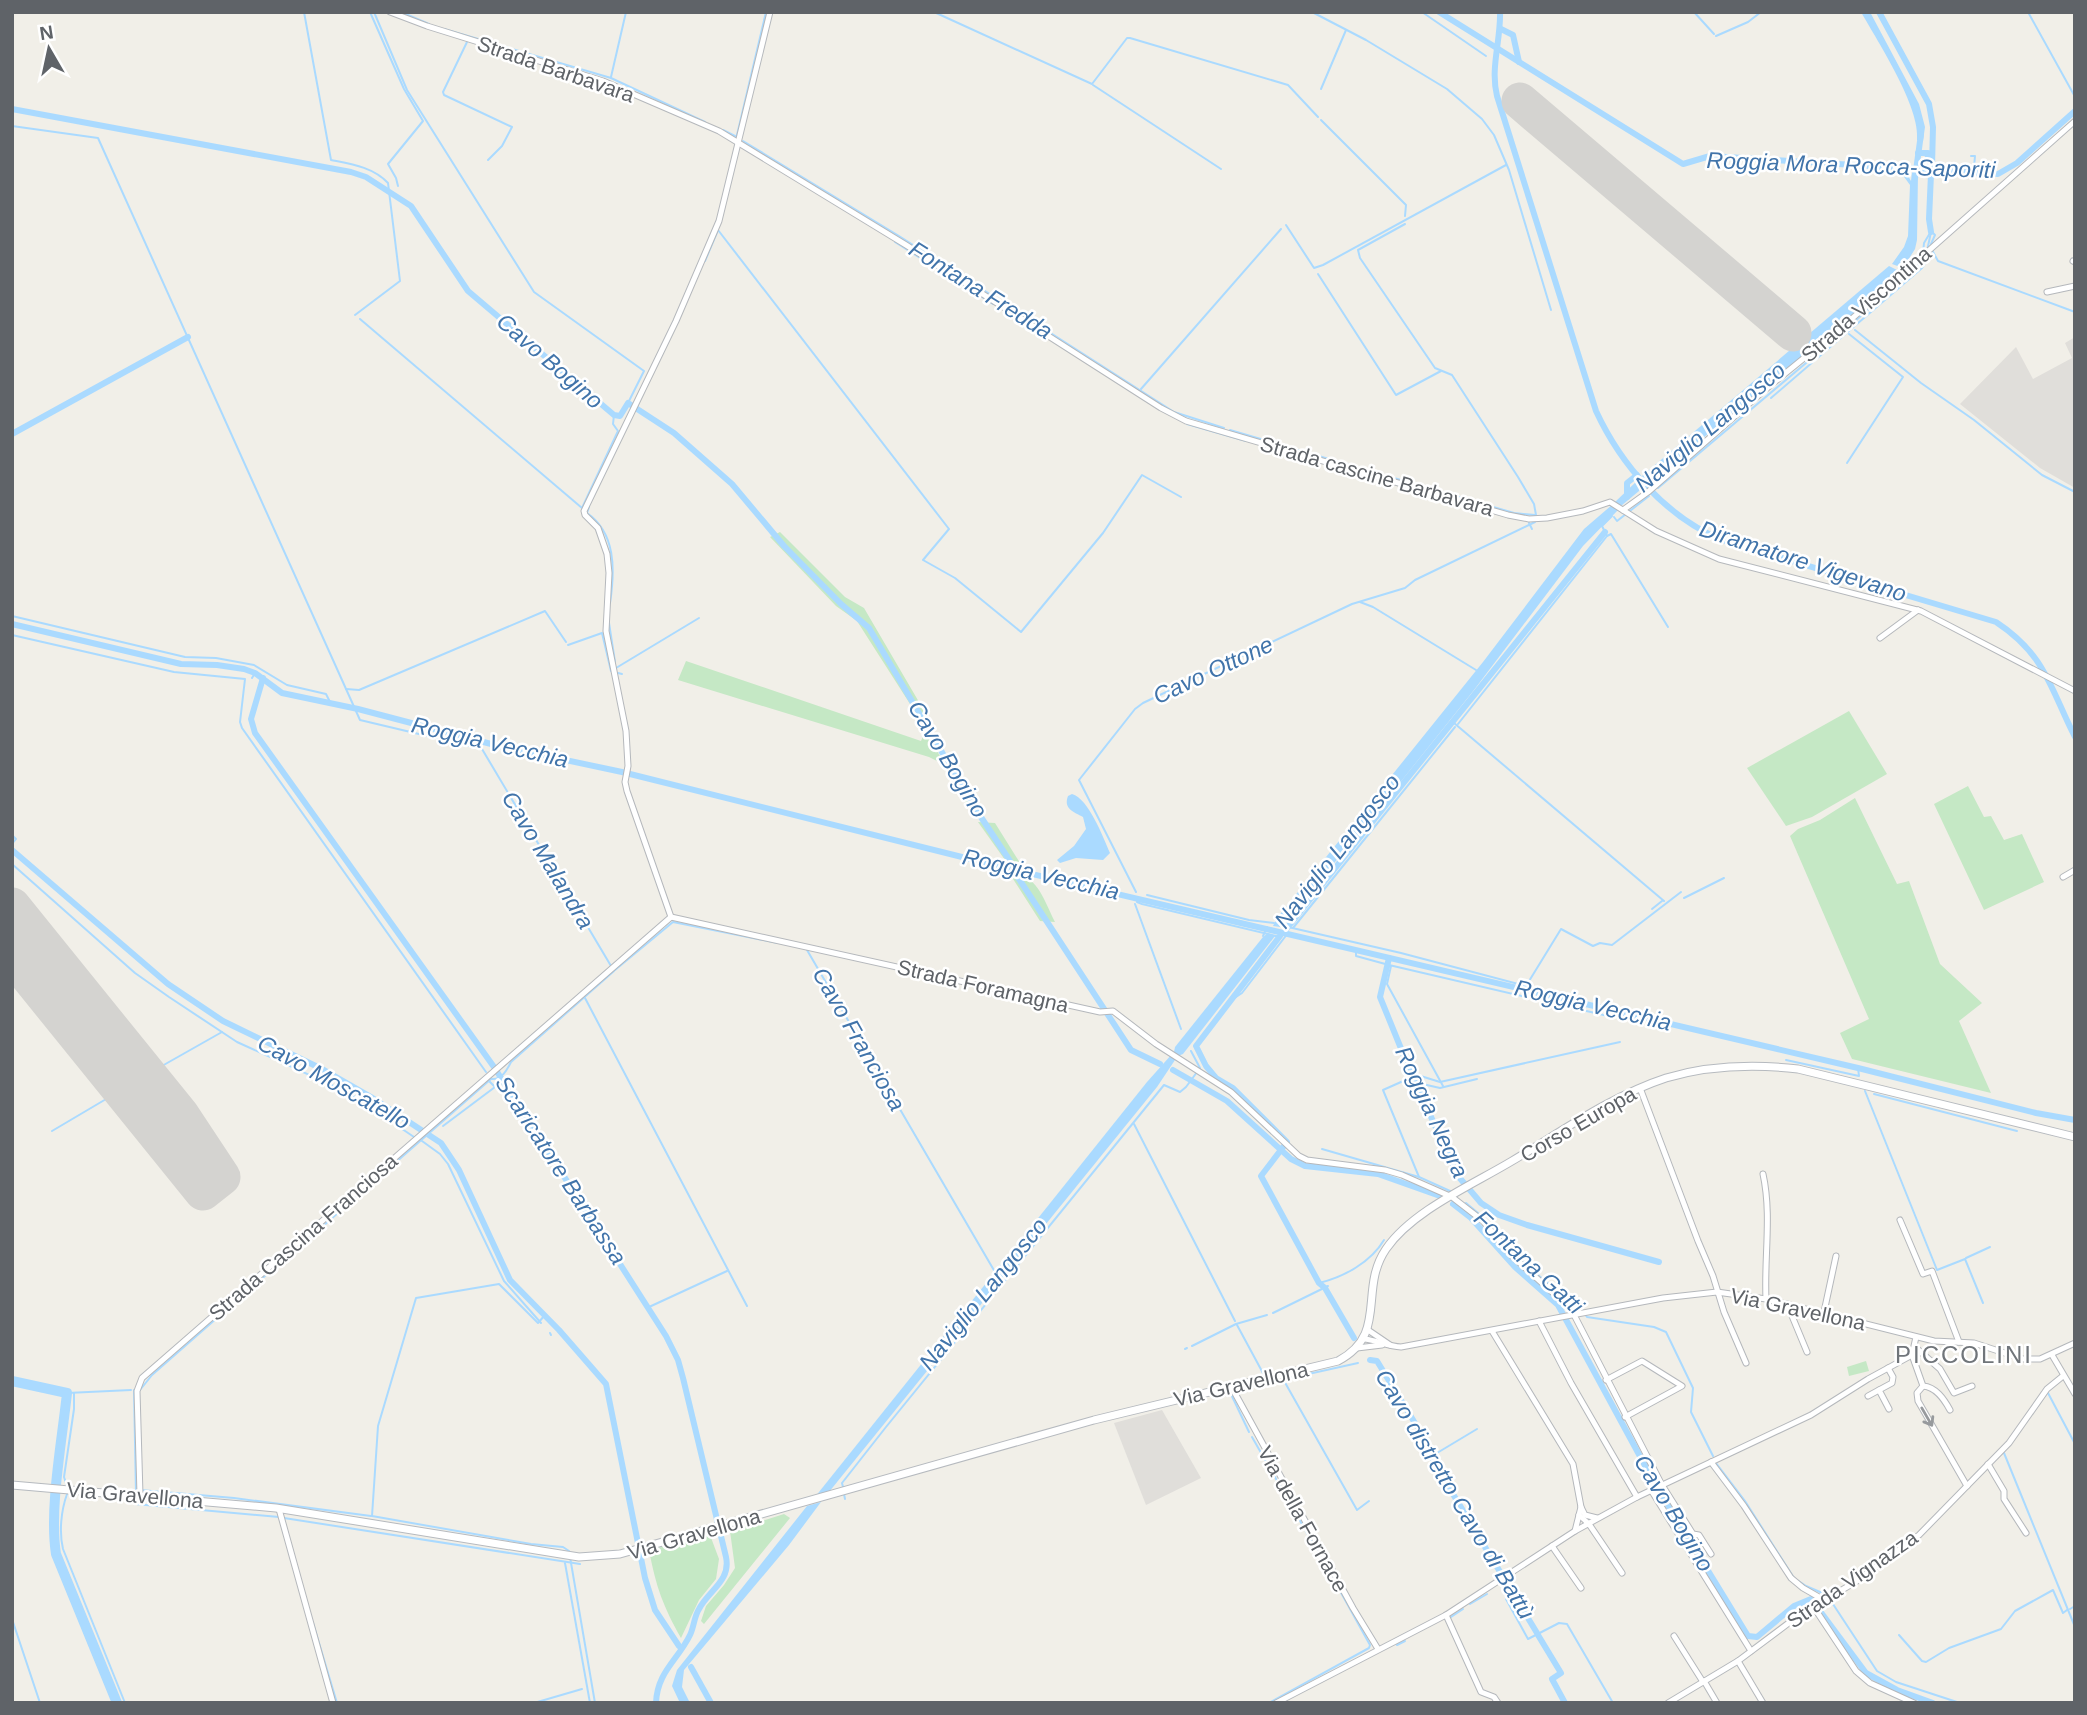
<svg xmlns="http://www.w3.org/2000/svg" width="2087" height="1715" font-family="Helvetica,sans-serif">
  <rect width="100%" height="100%" fill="#f1efe8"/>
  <!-- industrial -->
  <g fill="#e0deda">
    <polygon points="2075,337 2075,488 2040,468 1960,404 2016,347 2033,379 2072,358 2065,343"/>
    <polygon points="1162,1410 1201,1478 1146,1505 1114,1423"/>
  </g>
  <!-- green -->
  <g fill="#c5e8c5">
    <polygon points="780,532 845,597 864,608 933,726 926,729 932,743 969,803 969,809 941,763 929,757 678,680 686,661 921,741 926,729 857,621 836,606 770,537"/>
    <polygon points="1849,711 1887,774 1812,817 1786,826 1747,768"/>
    <polygon points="1968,786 1984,817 1991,816 2004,840 2022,834 2044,882 1984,910 1934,804"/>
    <polygon points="1855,798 1897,884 1909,881 1940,964 1982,1003 1959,1021 1991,1093 1852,1059 1840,1033 1869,1019 1790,836 1798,829 1820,820"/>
    <polygon points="978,822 995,823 1020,863 1005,860"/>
    <path d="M1008,871C1038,875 1043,898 1055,922L1040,921Z"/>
    <polygon points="1866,1361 1869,1371 1849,1376 1847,1367"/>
    <polygon points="784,1514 790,1518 704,1624 701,1621 706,1606 724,1585 735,1568 730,1531"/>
    <path d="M710,1535L719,1559L716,1579L699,1600L681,1638C663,1606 656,1587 649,1550Z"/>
  </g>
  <!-- water -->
  <g fill="#aadaff">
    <path d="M1861,12H1870L1919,104L1925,127L1923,141L1917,140C1921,108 1878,42 1861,12Z"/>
    <polygon points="1912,172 1918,173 1917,240 1915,249 1903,268 1892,264 1904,247 1908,236 1910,185 1902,174 1907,174 1911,181"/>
    <polygon points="1889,266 1899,271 1841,325 1648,483 1642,476"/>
    <polygon points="1639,479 1645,486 1621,506 1615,502"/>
    <polygon points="1613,504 1619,509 1583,546 1474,690 1359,834 1298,905 1286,923 1280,927 1273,926 1277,918 1483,662 1584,529"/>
    <path d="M1072,794C1089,799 1103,837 1110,853L1103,860L1076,858L1060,863L1057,860L1074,846L1086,829L1083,817C1074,812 1063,809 1068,796Z"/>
    <polygon points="1268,933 1275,936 1183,1054 1178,1056 1174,1052 1175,1047 1263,937"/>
    <polygon points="1172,1054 1177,1057 1157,1087 829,1492 815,1497 1147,1082"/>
    <polygon points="821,1502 789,1545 684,1670 682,1687 690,1703 680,1703 672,1686 677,1670 807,1506"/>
  </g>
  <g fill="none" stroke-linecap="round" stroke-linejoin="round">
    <!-- stream -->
    <g stroke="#aadaff" stroke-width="2">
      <path d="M304,12L331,160C351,164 373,167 388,183L400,281L355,315"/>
      <polyline points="370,12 404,89 423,121 388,164 396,178 398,186"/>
      <polyline points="374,12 407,90 534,292 644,371 628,403"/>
      <polyline points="401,12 429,24"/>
      <polyline points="934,12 1092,84 1127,38 1130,38 1288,85 1318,117"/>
      <polyline points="1312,12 1366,40 1447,89 1482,119 1494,135 1509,170 1551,310"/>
      <polyline points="1422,12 1486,56"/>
      <polyline points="1694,12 1714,34"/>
      <polyline points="2028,12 2074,95"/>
      <polyline points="444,29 611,78 705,122"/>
      <polyline points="1716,36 1748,22 1761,12"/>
      <polyline points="467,42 443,92 444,95 512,127 502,146 488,160"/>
      <polyline points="611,77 626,12"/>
      <polyline points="1093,85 1221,169"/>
      <polyline points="1321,89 1346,30"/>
      <polyline points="1321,120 1406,205 1405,216"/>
      <path d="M12,126L98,138L360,720L482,749L614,971L511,1062C507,1070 502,1080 491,1079L275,1268"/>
      <polyline points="723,130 737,137"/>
      <polyline points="737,135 766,12"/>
      <polyline points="743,141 899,236 1174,412 1224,428"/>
      <polyline points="1928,153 1930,153"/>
      <polyline points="1971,156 1975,156 1974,167 1982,169 1989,174"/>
      <polyline points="1405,224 1358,250 1360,258 1435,368 1452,375 1518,477 1534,504 1536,515"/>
      <polyline points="1286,225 1314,268 1323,265 1506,165"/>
      <polyline points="895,242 993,304"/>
      <polyline points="1931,244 1935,235 1932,232"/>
      <polyline points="1932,250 1938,261 2075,312"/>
      <polyline points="1927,251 1931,232"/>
      <polyline points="1923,253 1924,243 1930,233"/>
      <polyline points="705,261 718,230 949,529 923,560 955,578 1021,632 1103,533 1142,475 1181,497"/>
      <polyline points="1318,274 1396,395 1441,371"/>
      <polyline points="360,319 582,508 618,431 613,424 614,415"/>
      <polyline points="1855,330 1921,383 1974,420 2042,475 2075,492"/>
      <polyline points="1846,332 1845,330 1922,262 1923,259"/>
      <polyline points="1141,389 1281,229"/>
      <polyline points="1771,398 1922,268 1927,261 1927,256"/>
      <polyline points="1187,424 1246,441"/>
      <polyline points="1230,430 1514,513 1535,515"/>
      <polyline points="1847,463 1903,377 1849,334"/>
      <polyline points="1658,488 1845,330"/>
      <path d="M589,507L587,513C616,533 615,570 610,603"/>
      <polyline points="1612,516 1602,526 1607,536 1611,534 1668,627"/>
      <polyline points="1614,517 1617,521 1649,496"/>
      <polyline points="1529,523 1532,529"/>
      <polyline points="1360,602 1373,607 1476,670"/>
      <polyline points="12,616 185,657 216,658 254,665 287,685 326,694 330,702"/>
      <polyline points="609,623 615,662"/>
      <polyline points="12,635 174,672 245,679 240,722 242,728 486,1072"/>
      <polyline points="568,645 602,633 611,671"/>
      <polyline points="616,668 699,618"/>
      <polyline points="618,673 622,674"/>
      <polyline points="252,678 255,673"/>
      <polyline points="346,689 359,690 545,611 566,642"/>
      <polyline points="1454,723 1664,901"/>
      <polyline points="1458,724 1607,536"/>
      <polyline points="12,835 16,839 12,844"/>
      <polyline points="12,864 135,973 169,997 237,1042 349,1093 414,1137"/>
      <polyline points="1136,892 1079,780 1135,709 1143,703 1352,604 1405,588 1415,580 1535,522"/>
      <polyline points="1147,895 1249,920 1274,923"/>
      <polyline points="1138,898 1137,902 1142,904 1280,937"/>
      <polyline points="1684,898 1724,878"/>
      <polyline points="1135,904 1181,1029"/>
      <polyline points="1652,909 1662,901"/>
      <polyline points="1288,927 1401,953 1526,986 1561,929 1593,946 1600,943 1612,945 1681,892"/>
      <polyline points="1293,928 1455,727"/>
      <polyline points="1263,936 1267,927"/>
      <polyline points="807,950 995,1272"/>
      <polyline points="1356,951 1356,956 1389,965 1608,1016"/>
      <polyline points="1391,966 1387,984 1443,1086"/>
      <polyline points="615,970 673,922 778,943"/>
      <polyline points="585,998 747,1306"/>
      <polyline points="1230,1001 1242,993 1288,933"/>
      <polyline points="1786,1060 1859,1076 1858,1068"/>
      <polyline points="1411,1073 1440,1082 1620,1042"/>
      <polyline points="146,1075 222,1032"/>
      <polyline points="1865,1091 1937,1270 1965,1259 1983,1303"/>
      <polyline points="1874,1094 2017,1131"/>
      <polyline points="1134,1124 1235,1321"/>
      <polyline points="443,1126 495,1087 489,1081"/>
      <polyline points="52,1131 118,1092"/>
      <polyline points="422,1141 440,1154 448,1164 504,1281 541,1323"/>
      <polyline points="1322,1149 1419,1177 1450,1191"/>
      <polyline points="1419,1177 1383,1090 1410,1078 1414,1085 1418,1083 1440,1088 1477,1079"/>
      <polyline points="1466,1203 1484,1218"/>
      <polyline points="1492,1228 1529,1268 1581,1309 1587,1317 1654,1327 1666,1332 1693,1388 1691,1412 1713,1456"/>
      <polyline points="1966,1258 1990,1247"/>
      <path d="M1319,1283C1344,1277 1371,1262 1384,1240"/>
      <polyline points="649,1307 727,1271"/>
      <polyline points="1273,1313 1328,1286"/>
      <polyline points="545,1315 538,1323 499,1284 416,1298 378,1426 372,1516 531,1544 563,1547 569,1551"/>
      <polyline points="1237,1325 1264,1375"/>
      <polyline points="550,1333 551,1335"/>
      <polyline points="1192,1346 1236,1324 1267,1315"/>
      <polyline points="1185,1349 1187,1348"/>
      <polyline points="1283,1379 1357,1510 1369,1501"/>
      <polyline points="134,1390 136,1494"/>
      <polyline points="140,1390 152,1375 266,1275"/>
      <polyline points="1236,1390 1358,1363"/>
      <polyline points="1230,1392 1249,1432"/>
      <polyline points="67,1393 131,1390"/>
      <polyline points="2048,1393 2075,1444"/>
      <polyline points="1252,1437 1311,1540"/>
      <polyline points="2004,1453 2075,1627"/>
      <polyline points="1432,1456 1477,1429"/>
      <polyline points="1716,1463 1745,1501 1794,1578 1806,1586 1827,1595 1877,1671 1896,1682 1960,1703"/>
      <polyline points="67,1486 64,1477 74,1409 74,1393"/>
      <polyline points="843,1487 842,1483 886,1427 1164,1085 1180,1092 1186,1087 1200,1068 1191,1051"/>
      <polyline points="140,1490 234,1498 371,1516"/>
      <path d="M67,1494C61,1511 59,1532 63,1549L125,1703"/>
      <polyline points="844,1494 845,1499"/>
      <polyline points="136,1499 135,1504 279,1517"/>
      <polyline points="284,1518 580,1564"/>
      <polyline points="570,1557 595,1703"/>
      <polyline points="565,1563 590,1703"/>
      <polyline points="1506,1599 1528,1639 1559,1623 1567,1624 1613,1703"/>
      <polyline points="1470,1604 1487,1594"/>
      <polyline points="2070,1609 2075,1606"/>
      <polyline points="1451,1617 1463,1609"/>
      <polyline points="12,1619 40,1703"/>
      <polyline points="313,1623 337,1703"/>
      <polyline points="1899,1635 1922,1661 1926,1662 1949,1648 2001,1629 2015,1611 2053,1590 2063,1613 2067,1610"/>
      <polyline points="1397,1645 1405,1641"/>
      <polyline points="534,1703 582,1689"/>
      <polyline points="1269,1703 1369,1648 1370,1645 1314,1544"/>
    </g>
    <!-- canal -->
    <g stroke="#aadaff" stroke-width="6">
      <polyline points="1439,12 1683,164 1710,156 1998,174 2017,163 2075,111"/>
      <path d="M1500,12C1501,40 1490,68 1497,96L1596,411C1621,465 1666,517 1722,540L1996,622C2046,655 2050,688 2075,737"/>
      <polyline points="1879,12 1929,104 1933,127 1932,166"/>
      <polyline points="1501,29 1513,35 1519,62"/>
      <polyline points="12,109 351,172 366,177 411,206 468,291 614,415 620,416 628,403 674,433 732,484 784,546 841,604 869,628 973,805 1010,861"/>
      <polyline points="1918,153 1928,153 1927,170"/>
      <polyline points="1915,178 1921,134"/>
      <polyline points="1931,232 1929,219 1931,174"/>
      <polyline points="12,434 188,337"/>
      <polyline points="1627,497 1627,483 1637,475"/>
      <polyline points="12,624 181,664 217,665 244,669 255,673 282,693 358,709 495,745 622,772 1002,867 1858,1068 2036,1113 2075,1120"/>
      <path d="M263,678L251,719L255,733L494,1067L666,1336L678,1360L683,1378L726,1557C731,1581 709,1590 699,1609C694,1617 694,1627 690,1635C678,1660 657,1672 656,1703"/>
      <polyline points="12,850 168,984 223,1021 324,1070 371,1097 441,1143 459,1170 510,1280 559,1330 606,1384 645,1578 655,1610 679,1646"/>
      <polyline points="1017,876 1131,1050 1160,1064"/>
      <polyline points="1287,928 1605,532"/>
      <polyline points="1280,936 1196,1046 1206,1066 1216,1078 1233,1088 1287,1142 1261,1176 1319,1283 1325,1288 1354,1338"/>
      <polyline points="1389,958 1380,997 1411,1073 1458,1176 1481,1203 1499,1215 1527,1225 1659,1262"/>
      <polyline points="1173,1070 1227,1101 1291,1159 1305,1166 1378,1174 1440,1196"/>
      <polyline points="1453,1204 1471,1218 1515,1267 1558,1305 1655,1484 1748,1636 1757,1637 1794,1606 1811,1599 1866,1673 1897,1690 1933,1703"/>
      <polyline points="1370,1360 1377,1361 1432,1451 1433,1461 1537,1633"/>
      <polyline points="1538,1635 1561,1673 1552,1679 1565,1703"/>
      <polyline points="691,1667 711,1703"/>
    </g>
    <!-- river -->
    <path stroke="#aadaff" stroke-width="10" d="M12,1381L67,1393C62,1441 49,1509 56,1554L117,1703"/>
    <!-- runway -->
    <g stroke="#d4d3d0" stroke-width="37">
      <polyline points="1520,101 1793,333"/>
      <polyline points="12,906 181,1115 222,1177 203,1192 12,956"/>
    </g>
    <defs>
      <g id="minor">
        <polyline points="390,12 427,26 603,81 719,131 906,245 1161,408 1186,421 1508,515 1529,519 1547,518 1583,511 1610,502 1656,531 1719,559 1921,611 2075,691"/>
        <polyline points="2073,261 2075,262"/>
        <polyline points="2047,292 2075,286"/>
        <polyline points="1623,510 1648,492 1761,393 1847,323 2075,121"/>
        <polyline points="1880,638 1918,610"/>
        <polyline points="2063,877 2075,870"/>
        <polyline points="671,917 1100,1012 1113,1011 1156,1044 1231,1092 1299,1156 1307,1160 1385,1170 1402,1175 1452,1197 1483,1221 1512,1256 1571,1309 1662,1485 1693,1534 1699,1535 1711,1554"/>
        <polyline points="1640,1088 1698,1241 1713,1276 1724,1312 1746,1363"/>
        <path d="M1763,1174C1772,1215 1764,1257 1766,1299"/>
        <polyline points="1900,1220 1923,1274 1932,1271 1959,1342"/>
        <polyline points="1787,1304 1807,1352"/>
        <polyline points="1824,1312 1836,1256"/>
        <polyline points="1539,1321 1571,1383 1637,1497"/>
        <polyline points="1368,1330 1390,1345"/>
        <polyline points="1492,1331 1573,1464 1581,1507 1575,1531"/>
        <path d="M1365,1339C1378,1341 1388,1346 1401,1347L1663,1298L1717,1292L1766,1299L1934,1341L1974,1343L2023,1359H2040L2075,1343"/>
        <polyline points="1915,1347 1940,1369 1954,1393 1972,1386"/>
        <polyline points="1357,1348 1382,1345"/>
        <polyline points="1912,1355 1923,1386 1917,1393 1918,1401 1967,1486"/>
        <polyline points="2052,1355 2075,1394"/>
        <polyline points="1888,1368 1893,1377 1892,1383 1879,1390 1889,1409"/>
        <polyline points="1606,1380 1642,1361 1682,1386 1625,1417"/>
        <polyline points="1231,1386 1353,1608 1378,1649"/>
        <path d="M1923,1386C1936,1387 1944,1399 1950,1410"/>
        <polyline points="1868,1396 1879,1390"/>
        <polyline points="1711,1462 1744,1506 1791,1578 1803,1588 1824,1600"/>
        <polyline points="1988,1464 2004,1491 2004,1499 2026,1533"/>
        <polyline points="1651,1490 1751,1651"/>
        <polyline points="140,1495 137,1391 142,1378 671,917 627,791 625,782 628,766 626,731 606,631 609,573 607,554 598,528 585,515 584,511 676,321 719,221 770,12"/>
        <polyline points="1581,1507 1585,1515 1597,1518"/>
        <polyline points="279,1509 333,1703"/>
        <polyline points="1579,1515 1589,1524 1622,1573"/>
        <polyline points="1552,1546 1581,1588"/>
        <polyline points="1810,1609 1817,1612 1856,1671 1870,1683 1914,1703"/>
        <polyline points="1446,1615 1481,1692 1494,1697 1498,1703"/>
        <polyline points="1674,1636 1703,1682"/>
        <polyline points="1738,1661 1763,1703"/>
        <polyline points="1704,1681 1717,1703"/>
        <polyline points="1276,1703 1446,1615 1575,1531 1637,1497 1811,1415 1868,1379 1912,1355 1916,1337"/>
        <polyline points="1668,1703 1738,1661 1798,1616 1857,1581 1919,1535 2009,1443 2047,1389 2063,1376"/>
      </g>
      <path id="secondary" d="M12,1485L276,1508L579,1557L620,1554L1094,1420L1338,1361C1389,1334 1358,1290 1386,1249C1412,1211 1472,1185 1512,1161C1561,1132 1611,1096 1666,1078C1710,1065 1753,1064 1798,1069L2075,1137"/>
    </defs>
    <!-- minor casing -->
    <use href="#minor" stroke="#b5b8bc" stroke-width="7"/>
    <!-- secondary casing -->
    <use href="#secondary" stroke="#b6babf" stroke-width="9"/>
    <!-- minor -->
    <use href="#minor" stroke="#fff" stroke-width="5"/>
    <!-- secondary -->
    <use href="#secondary" stroke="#fff" stroke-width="7"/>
  </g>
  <!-- one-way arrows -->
  <defs><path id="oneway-shaft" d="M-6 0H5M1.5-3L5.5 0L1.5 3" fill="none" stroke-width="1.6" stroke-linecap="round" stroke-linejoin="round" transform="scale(1.75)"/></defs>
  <use stroke="#979a9d" href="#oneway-shaft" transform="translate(1927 1417) rotate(60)"/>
  <g text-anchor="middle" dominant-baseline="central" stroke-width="5" stroke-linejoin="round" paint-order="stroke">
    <!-- street labels -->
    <g font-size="21" fill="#5f6368" stroke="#fff">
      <text transform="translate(556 69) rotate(19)">Strada Barbavara</text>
      <text transform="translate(1866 304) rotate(-41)">Strada Viscontina</text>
      <text transform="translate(1377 476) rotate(16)">Strada cascine Barbavara</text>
      <text transform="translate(983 986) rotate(13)">Strada Foramagna</text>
      <text transform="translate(1578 1124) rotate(-30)">Corso Europa</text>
      <text transform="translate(303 1237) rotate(-41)">Strada Cascina Franciosa</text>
      <text transform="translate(1798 1309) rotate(12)">Via Gravellona</text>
      <text transform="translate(1241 1384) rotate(-13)">Via Gravellona</text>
      <text transform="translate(135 1495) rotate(5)">Via Gravellona</text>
      <text transform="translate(1303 1519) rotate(61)">Via della Fornace</text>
      <text transform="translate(694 1534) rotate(-16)">Via Gravellona</text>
      <text transform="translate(1852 1579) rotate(-35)">Strada Vignazza</text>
    </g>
    <!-- water labels -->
    <g font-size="23" font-style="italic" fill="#4174aa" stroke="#fff">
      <text transform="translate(1851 165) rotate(2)">Roggia Mora Rocca-Saporiti</text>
      <text transform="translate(981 290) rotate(32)">Fontana Fredda</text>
      <text transform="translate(550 361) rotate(41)">Cavo Bogino</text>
      <text transform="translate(1710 427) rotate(-40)">Naviglio Langosco</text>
      <text transform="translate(1803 561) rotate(18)">Diramatore Vigevano</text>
      <text transform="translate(1213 670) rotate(-25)">Cavo Ottone</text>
      <text transform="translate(490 742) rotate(13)">Roggia Vecchia</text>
      <text transform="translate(948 759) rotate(59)">Cavo Bogino</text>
      <text transform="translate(1337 851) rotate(-52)">Naviglio Langosco</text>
      <text transform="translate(548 860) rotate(59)">Cavo Malandra</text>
      <text transform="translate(1041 874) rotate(13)">Roggia Vecchia</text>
      <text transform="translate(1593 1005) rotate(13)">Roggia Vecchia</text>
      <text transform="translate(859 1039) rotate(60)">Cavo Franciosa</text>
      <text transform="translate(334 1082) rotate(29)">Cavo Moscatello</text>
      <text transform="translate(1432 1112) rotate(65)">Roggia Negra</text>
      <text transform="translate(561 1170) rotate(57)">Scaricatore Barbassa</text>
      <text transform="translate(1529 1262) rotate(43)">Fontana Gatti</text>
      <text transform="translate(983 1294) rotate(-51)">Naviglio Langosco</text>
      <text transform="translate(1455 1494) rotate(59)">Cavo distretto Cavo di Battù</text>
      <text transform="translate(1674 1513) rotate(59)">Cavo Bogino</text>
    </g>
    <!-- quarter labels -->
    <g font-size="24" letter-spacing="2" fill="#70757a" stroke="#fff">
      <text x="1964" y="1354">PICCOLINI</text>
    </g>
  </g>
  <!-- border -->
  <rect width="2087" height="1715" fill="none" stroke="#5f6368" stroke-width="28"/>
  <!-- north arrow -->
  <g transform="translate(49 49) rotate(351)" stroke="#ffffff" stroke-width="5" paint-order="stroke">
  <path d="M0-5L12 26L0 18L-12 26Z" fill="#5f6368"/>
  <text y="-10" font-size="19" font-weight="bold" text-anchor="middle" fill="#5f6368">N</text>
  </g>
</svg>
